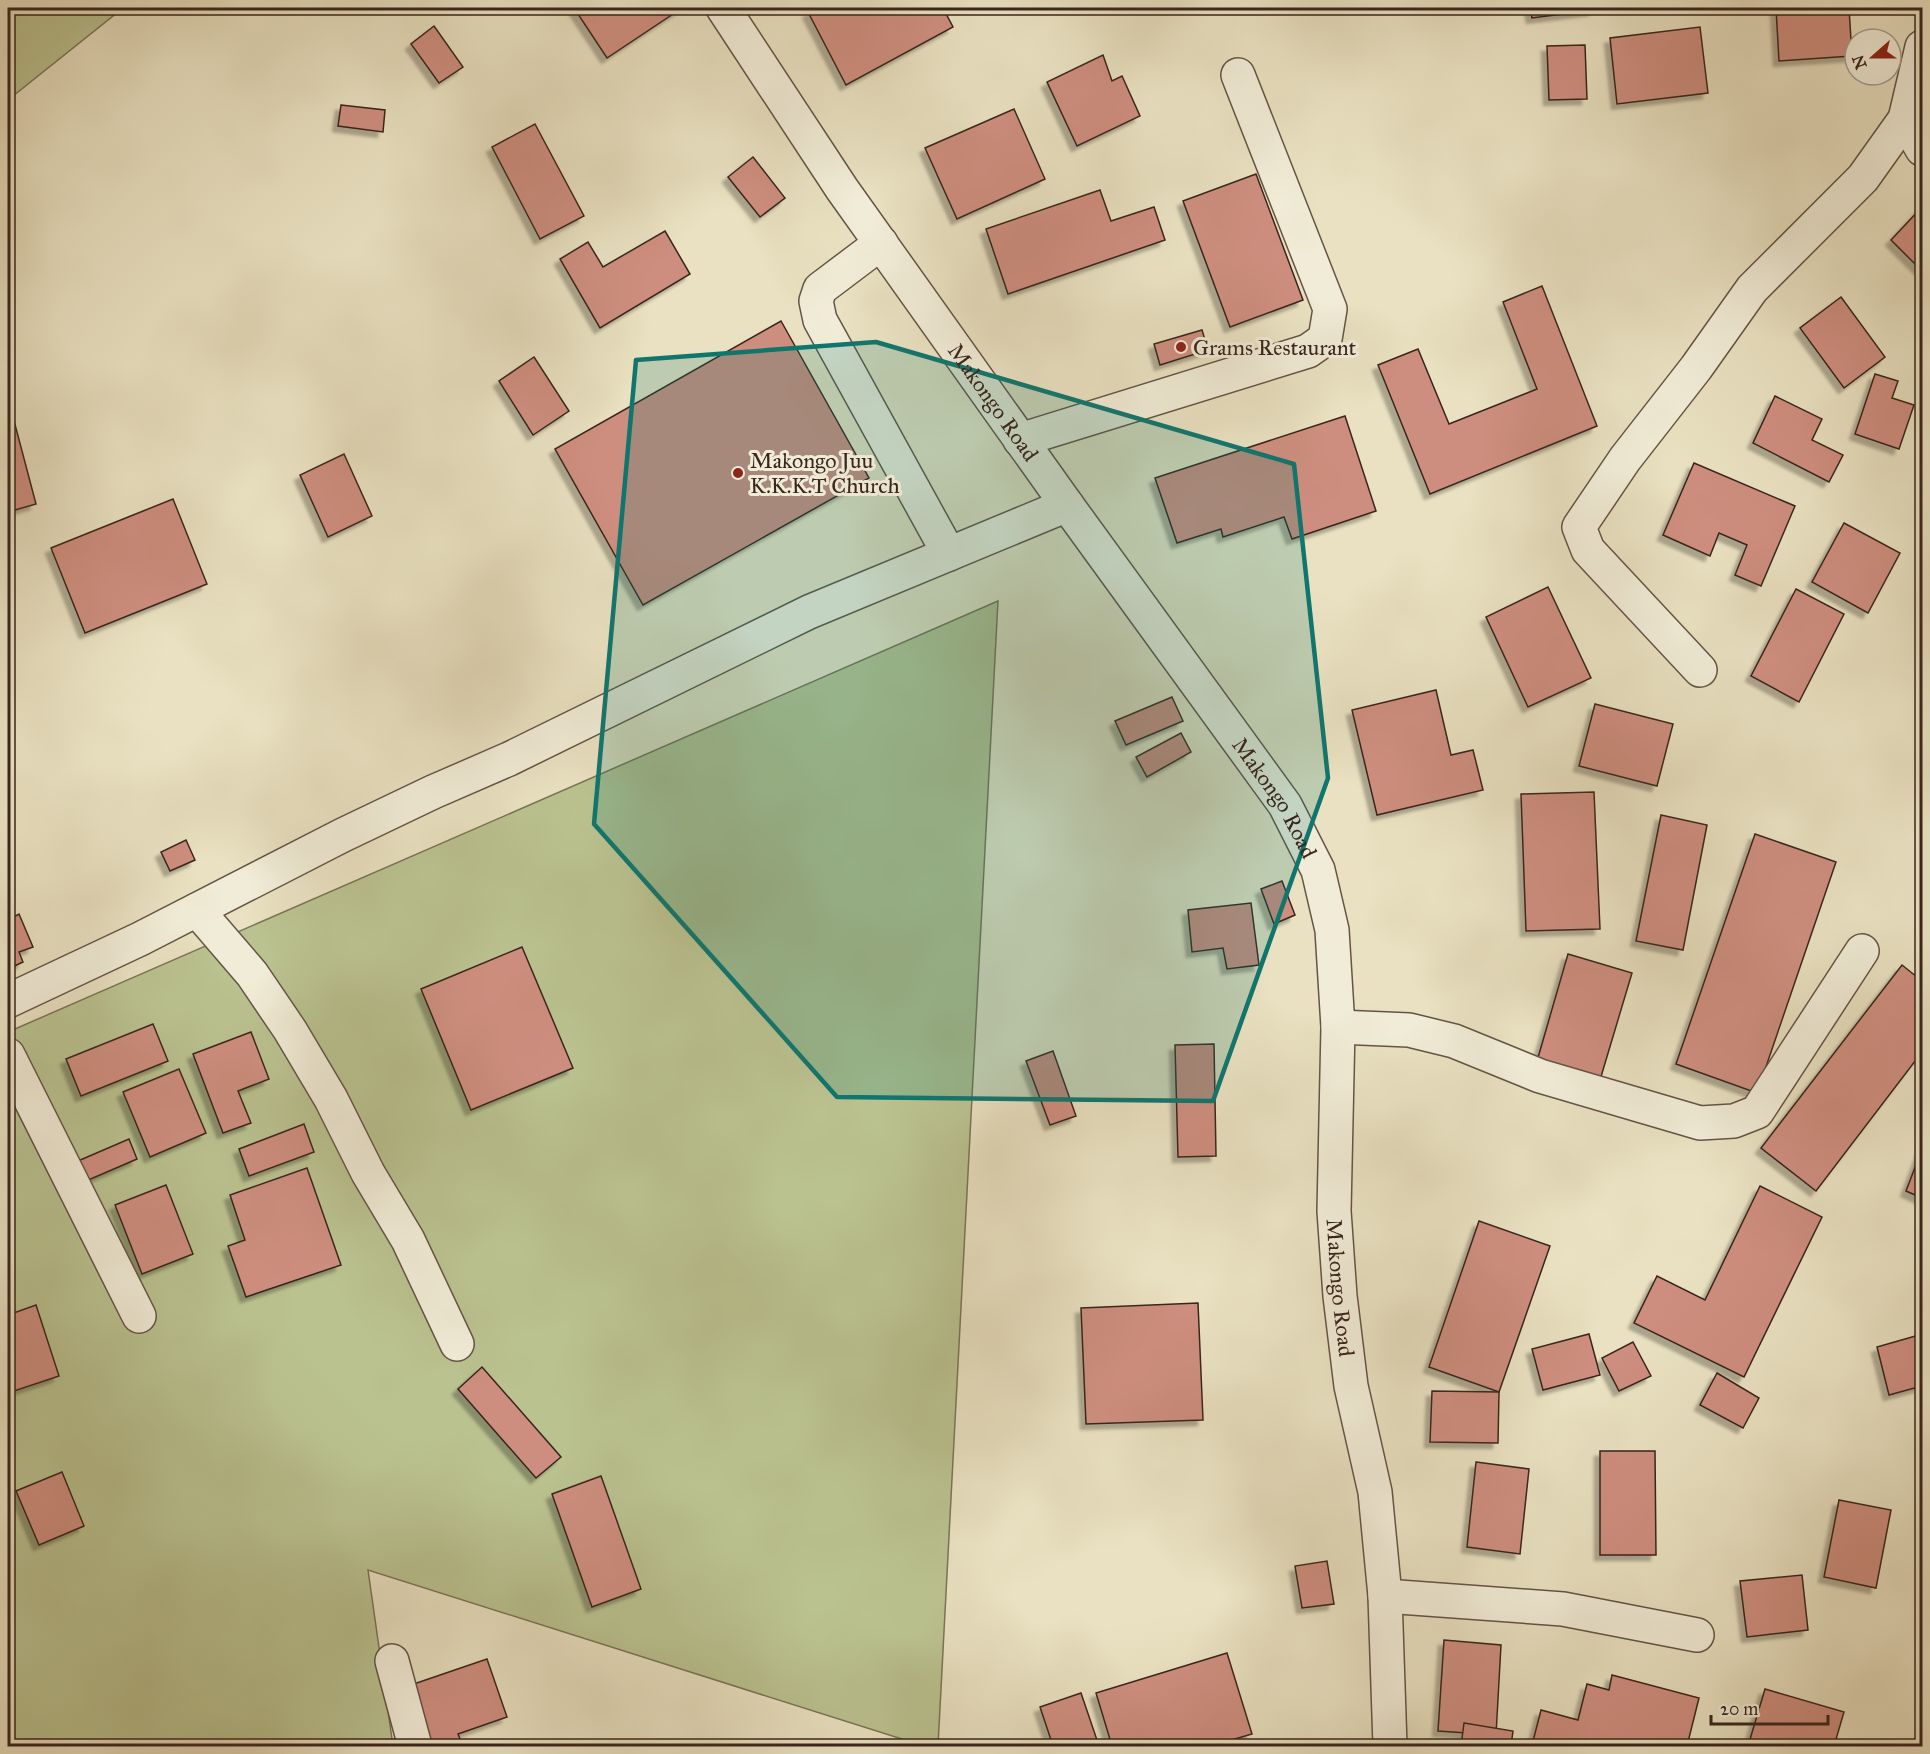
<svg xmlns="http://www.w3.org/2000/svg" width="1930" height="1754" font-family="'IM FELL Great Primer',serif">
  <defs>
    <filter id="shadow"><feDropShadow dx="-5.5" dy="5.5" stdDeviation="1.5" flood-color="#0004"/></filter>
  </defs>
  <rect width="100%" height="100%" fill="#e9e1c1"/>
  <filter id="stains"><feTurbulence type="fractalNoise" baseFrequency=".00333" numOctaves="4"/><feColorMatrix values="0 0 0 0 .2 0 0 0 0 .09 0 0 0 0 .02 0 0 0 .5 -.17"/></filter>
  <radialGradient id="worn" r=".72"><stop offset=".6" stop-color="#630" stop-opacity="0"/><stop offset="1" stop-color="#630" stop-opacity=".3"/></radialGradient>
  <!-- green -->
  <g fill="#bac290" stroke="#7a7456" stroke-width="1.5">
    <polygon points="8,8 123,8 8,100"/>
    <polygon points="998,601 938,1746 924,1746 368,1570 393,1746 8,1746 8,1032"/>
  </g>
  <!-- building -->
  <g fill="#ce8e7f" stroke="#39251d" stroke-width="1.5" filter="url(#shadow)">
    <polygon points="574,8 682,8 607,58"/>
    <polygon points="817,8 943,8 953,27 846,85 808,12"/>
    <polygon points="1530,8 1594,8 1594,10 1532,18"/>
    <polygon points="1776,8 1849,8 1852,56 1779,61"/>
    <polygon points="434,26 463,67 439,83 411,44"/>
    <polygon points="1700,27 1708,93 1617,104 1610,38"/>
    <polygon points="1585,45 1587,99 1549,100 1547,46"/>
    <polygon points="1103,55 1112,81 1122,76 1140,116 1077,146 1047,82"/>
    <polygon points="341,105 385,110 383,132 338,126"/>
    <polygon points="1014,109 1045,179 957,219 925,148"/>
    <polygon points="535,124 584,216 540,239 492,147"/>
    <polygon points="753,157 785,198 760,217 728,177"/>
    <polygon points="1256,174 1303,300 1230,327 1183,201"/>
    <polygon points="1100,190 1111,221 1154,207 1165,240 1008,294 986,229"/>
    <polygon points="1922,207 1922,271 1891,240"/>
    <polygon points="665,231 690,274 600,328 560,259 588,242 603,267"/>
    <polygon points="1542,286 1597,426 1430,494 1378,365 1418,349 1449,424 1537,389 1503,302"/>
    <polygon points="1841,297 1885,357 1844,388 1800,328"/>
    <polygon points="781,321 869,478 643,605 555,449"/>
    <polygon points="1202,330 1208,350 1160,365 1154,344"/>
    <polygon points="534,357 569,411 533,435 499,381"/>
    <polygon points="1875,374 1898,381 1892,398 1914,405 1899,449 1855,434"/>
    <polygon points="1775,396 1822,419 1812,440 1843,455 1829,482 1753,443"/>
    <polygon points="8,398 36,504 8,512"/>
    <polygon points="1345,416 1376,511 1292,539 1284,517 1223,537 1221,529 1177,543 1155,478"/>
    <polygon points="344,454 372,516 328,537 300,475"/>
    <polygon points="1694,463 1795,506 1761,586 1735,575 1747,545 1719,533 1710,556 1663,535"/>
    <polygon points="173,499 207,584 85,633 51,548"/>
    <polygon points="1844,523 1900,553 1868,613 1812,582"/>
    <polygon points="1548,587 1591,678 1528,707 1486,617"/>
    <polygon points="1796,589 1844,614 1799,702 1751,676"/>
    <polygon points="1436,690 1451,755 1473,750 1483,790 1377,815 1352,710"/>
    <polygon points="1172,697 1183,721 1126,745 1115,721"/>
    <polygon points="1595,704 1673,724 1657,786 1579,766"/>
    <polygon points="1181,733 1191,752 1147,777 1136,757"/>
    <polygon points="1594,792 1600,929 1526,931 1521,794"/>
    <polygon points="1661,815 1707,825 1683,950 1636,941"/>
    <polygon points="1755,834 1836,862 1757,1093 1676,1064"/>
    <polygon points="186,840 195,860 170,871 161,852"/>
    <polygon points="1282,881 1295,915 1274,924 1261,889"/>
    <polygon points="1251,903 1259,965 1227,969 1223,948 1192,952 1188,910"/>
    <polygon points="19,914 33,947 19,952 23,962 8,969 8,920"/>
    <polygon points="522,947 573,1068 471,1110 421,989"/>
    <polygon points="1568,954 1632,973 1600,1080 1537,1061"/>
    <polygon points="1902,965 1922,981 1922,1052 1816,1191 1761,1148"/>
    <polygon points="153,1024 168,1061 81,1096 66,1059"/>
    <polygon points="251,1032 269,1079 238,1091 251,1123 223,1133 193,1054"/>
    <polygon points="1214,1044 1216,1156 1178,1157 1175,1045"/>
    <polygon points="1053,1051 1076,1116 1050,1125 1026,1061"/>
    <polygon points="179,1069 206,1133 150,1157 123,1092"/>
    <polygon points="304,1124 314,1152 249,1176 239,1149"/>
    <polygon points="129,1139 137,1159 86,1181 78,1161"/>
    <polygon points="1922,1149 1922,1198 1906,1191"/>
    <polygon points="307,1168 341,1265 246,1297 228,1246 245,1240 230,1195"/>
    <polygon points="166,1185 193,1254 142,1274 115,1205"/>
    <polygon points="1760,1186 1822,1217 1744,1377 1634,1323 1657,1276 1705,1300"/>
    <polygon points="1479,1221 1550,1246 1499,1392 1429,1367"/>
    <polygon points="1198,1303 1203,1420 1086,1424 1081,1308"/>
    <polygon points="36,1305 59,1376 8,1393 8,1315"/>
    <polygon points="1589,1334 1600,1375 1543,1390 1532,1349"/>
    <polygon points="1919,1335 1922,1347 1922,1386 1889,1395 1877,1347"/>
    <polygon points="1633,1342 1651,1376 1619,1391 1602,1358"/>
    <polygon points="482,1367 561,1457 536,1478 458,1389"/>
    <polygon points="1717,1373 1759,1398 1743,1428 1700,1405"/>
    <polygon points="1432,1391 1499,1392 1498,1443 1430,1442"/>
    <polygon points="1600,1451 1655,1451 1656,1555 1600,1555"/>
    <polygon points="1476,1462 1529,1469 1520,1554 1467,1547"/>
    <polygon points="62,1472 84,1526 39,1545 16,1491"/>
    <polygon points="601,1476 641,1589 592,1607 552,1494"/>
    <polygon points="1839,1500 1891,1510 1876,1588 1824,1577"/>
    <polygon points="1327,1561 1334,1604 1302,1608 1295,1566"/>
    <polygon points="1802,1575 1808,1630 1747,1637 1740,1581"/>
    <polygon points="1444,1640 1501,1645 1496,1735 1438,1731"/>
    <polygon points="1227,1653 1252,1734 1211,1746 1112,1746 1096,1693"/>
    <polygon points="487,1659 507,1717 458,1734 463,1746 423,1746 402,1688"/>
    <polygon points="1612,1675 1699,1698 1687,1746 1532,1745 1541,1710 1578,1720 1587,1684 1609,1690"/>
    <polygon points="1765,1689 1844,1712 1834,1746 1748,1746"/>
    <polygon points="1081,1693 1099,1746 1053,1746 1040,1707"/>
    <polygon points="1464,1723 1513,1731 1511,1746 1461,1746"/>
  </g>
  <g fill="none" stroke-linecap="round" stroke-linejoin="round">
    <defs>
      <g id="minor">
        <path id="s1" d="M723,8L842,189L1067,505L1285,805L1318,870L1332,930L1338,1027L1334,1211L1340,1296L1351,1386L1375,1492L1385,1596L1390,1746"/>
        <polyline points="1905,119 1922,149"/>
        <polyline points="881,243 820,289 816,301 820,320 949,554"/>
        <polyline points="1020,440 1308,351 1325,339 1330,309 1238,75"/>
        <polyline points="1700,670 1588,550 1579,527 1625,459 1696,368 1752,289 1863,178 1905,119 1922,47"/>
        <polyline points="197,910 252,974 290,1030 331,1099 368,1173 408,1240 457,1344"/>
        <polyline points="8,1001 140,939 343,835 433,792 509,759 809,612 1067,505"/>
        <polyline points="1338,1027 1409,1030 1454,1041 1540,1076 1700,1123 1734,1121 1757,1112 1862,951"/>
        <polyline points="8,1055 139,1316"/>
        <polyline points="1385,1596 1563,1609 1697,1635"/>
        <polyline points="392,1661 415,1746"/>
      </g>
    </defs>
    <!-- minor casing -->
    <use href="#minor" stroke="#655446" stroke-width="36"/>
    <!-- minor -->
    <use href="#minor" stroke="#f1ecd7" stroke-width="33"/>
  </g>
  <!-- marked area -->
  <path fill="#0f766e" fill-opacity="0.2" stroke="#0f766e" stroke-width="4.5" stroke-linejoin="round" d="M876,342L1294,464L1328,778L1213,1101L837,1097L594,824L636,360Z"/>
  <!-- markers -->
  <g fill="#8f2418" stroke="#f1ecd7" stroke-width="2">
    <circle cx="1181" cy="347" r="6"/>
    <circle cx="738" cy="473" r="6"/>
  </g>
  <g text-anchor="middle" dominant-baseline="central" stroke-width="6" stroke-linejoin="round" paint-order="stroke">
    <!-- poi labels -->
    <g font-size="22" fill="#39251d" stroke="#f1ecd7" text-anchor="start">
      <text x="1193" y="347">Grams Restaurant</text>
      <text x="750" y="460">Makongo Juu<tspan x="750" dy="25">K.K.K.T Church</tspan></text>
    </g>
    <!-- street labels -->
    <g font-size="22" fill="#39251d" stroke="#f1ecd7">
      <text stroke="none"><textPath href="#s1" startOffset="478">Makongo Road</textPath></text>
      <text stroke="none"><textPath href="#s1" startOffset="964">Makongo Road</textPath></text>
      <text stroke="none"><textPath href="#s1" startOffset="1468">Makongo Road</textPath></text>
    </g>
  </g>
  <!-- margin -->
  <rect width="1930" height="1754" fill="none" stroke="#e9e1c1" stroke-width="30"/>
  <rect x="9" y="9" width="1912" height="1736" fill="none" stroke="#39251d" stroke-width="3"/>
  <rect x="15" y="15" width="1900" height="1724" fill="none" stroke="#39251d" stroke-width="1.5"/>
  <!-- north arrow -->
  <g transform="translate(1873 57) rotate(249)"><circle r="28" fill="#f1ecd7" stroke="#a79c8d" stroke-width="1.5"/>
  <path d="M0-4.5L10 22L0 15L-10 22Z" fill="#8f2418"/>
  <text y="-9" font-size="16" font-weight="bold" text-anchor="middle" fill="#39251d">N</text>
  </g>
  <!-- scale -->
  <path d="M1711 1715v9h117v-9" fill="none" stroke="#39251d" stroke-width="3"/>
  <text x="1720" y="1715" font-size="18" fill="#39251d" stroke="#f1ecd7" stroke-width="4.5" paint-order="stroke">20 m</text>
  <rect width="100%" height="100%" filter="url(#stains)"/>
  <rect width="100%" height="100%" fill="url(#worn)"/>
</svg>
